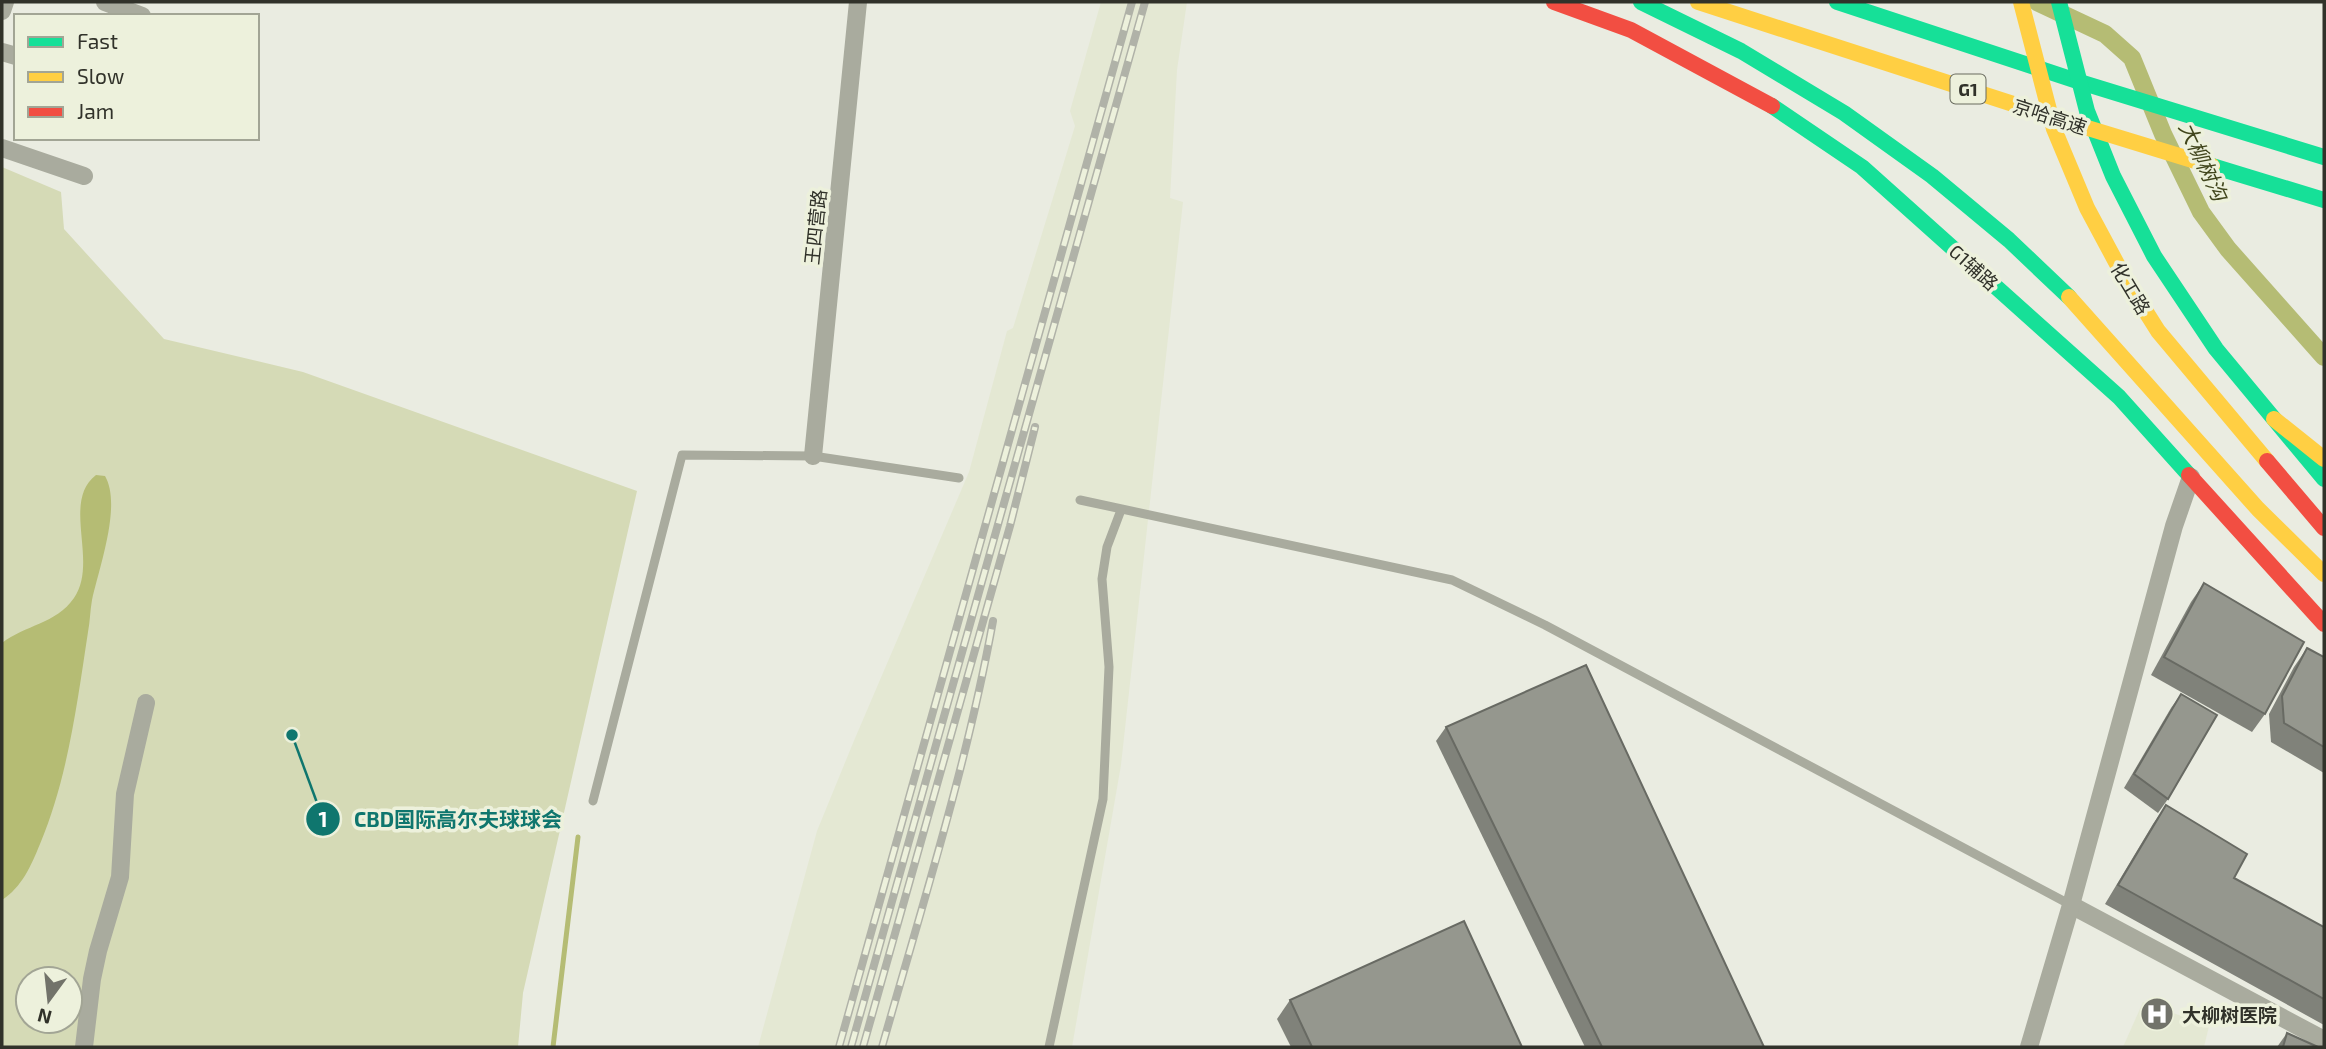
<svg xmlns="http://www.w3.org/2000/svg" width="2326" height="1049" font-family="'Exo 2','Noto Sans SC',sans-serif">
  <rect width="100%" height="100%" fill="#eaece1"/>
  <!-- built -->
  <g fill="#e4e8d3">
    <polygon points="1101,2 1187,2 1177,70 1170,198 1183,202 1121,765 1072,1047 758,1047 817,831 853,743 969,472 1007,331 1013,328 1075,126 1070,111"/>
    <polygon points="2143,1002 2209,1026 2204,1047 2123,1047"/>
  </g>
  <!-- green -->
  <path fill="#d5dab6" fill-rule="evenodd" d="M2,167L61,192L64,229L164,339L303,372L637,491L523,993L518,1047H2ZM28,979H70V1021H28Z"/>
  <!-- water -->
  <path fill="#b5bc74" d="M96,475L105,476C122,505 99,568 92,600C90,611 90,622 88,632C77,704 68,777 40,844C31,866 22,887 2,900V643C25,625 56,624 74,598C99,562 61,502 96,475Z"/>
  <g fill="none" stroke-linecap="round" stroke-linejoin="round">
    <!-- stream -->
    <polyline stroke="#b5bc74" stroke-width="5" points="553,1047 578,837"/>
    <!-- canal -->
    <polyline stroke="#b5bc74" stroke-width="18" points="2037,2 2105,34 2132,58 2163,134 2201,212 2228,249 2324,357"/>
    <!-- lane -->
    <g stroke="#a9ab9e" stroke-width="9">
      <polyline points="1080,500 1452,580 1545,625 2071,905"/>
      <polyline points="593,801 682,455 813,456 959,478"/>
      <polyline points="1049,1047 1103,799 1109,667 1102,579 1107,547 1121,510"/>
    </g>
    <!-- street -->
    <g stroke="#a9ab9e" stroke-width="18">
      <polyline points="105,2 142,16"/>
      <polyline points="2,11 5,2"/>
      <polyline points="2,52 16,56"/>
      <polyline points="2,148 84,176"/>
      <polyline points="813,456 858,2"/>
      <polyline points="2071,905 2324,1040"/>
      <polyline points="84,1047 92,979 98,951 120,877 125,794 146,703"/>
      <polyline points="2029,1047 2071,905 2174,526 2191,477"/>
    </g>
    <!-- fast -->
    <g stroke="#16e098" stroke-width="16">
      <polyline points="1641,2 1741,51 1844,113 1932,176 2009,240 2069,297"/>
      <polyline points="1837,2 2080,82 2324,157"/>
      <polyline points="2059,2 2087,111 2113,176 2154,256 2216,349 2324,479"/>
      <polyline points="1772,106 1862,167 2119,397 2189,475"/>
      <polyline points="2212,166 2324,200"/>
    </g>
    <!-- slow -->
    <g stroke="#ffcf43" stroke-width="16">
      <polyline points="1698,2 2078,125 2212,166"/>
      <polyline points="2021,2 2054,129 2087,208 2124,277 2158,331 2267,461"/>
      <polyline points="2069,297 2258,509 2324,574"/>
      <polyline points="2274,419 2324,459"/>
    </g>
    <!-- jam -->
    <g stroke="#f24e42" stroke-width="16">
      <polyline points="1554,2 1631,30 1772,106"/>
      <polyline points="2267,461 2324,528"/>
      <polyline points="2189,475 2324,624"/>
    </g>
    <defs>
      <g id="rail">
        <polyline points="839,1047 1132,2"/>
        <polyline points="851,1047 1145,2"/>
        <polyline points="863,1047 1010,526 1035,427"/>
        <path d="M882,1047C922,906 967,765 993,621"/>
      </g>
    </defs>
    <!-- rail casing -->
    <use href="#rail" stroke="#b0b2a8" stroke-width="8"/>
    <!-- rail -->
    <use href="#rail" stroke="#edf1dc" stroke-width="5" stroke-dasharray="16" stroke-linecap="butt"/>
  </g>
  <!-- wall -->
  <g fill="#80827a">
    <polygon points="2204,583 2265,714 2252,732 2151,675 2191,602"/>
    <polygon points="2307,648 2324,657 2324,773 2271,742 2269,714 2294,667"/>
    <polygon points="2181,694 2168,799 2158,813 2124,788 2171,708"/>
    <polygon points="1446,727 1764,1047 1585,1047 1436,741"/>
    <polygon points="2166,805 2234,878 2324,927 2324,1025 2105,904 2153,824"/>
    <polygon points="1290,1000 1522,1047 1291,1047 1277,1019"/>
    <polygon points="2287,1033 2318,1047 2277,1047"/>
  </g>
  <!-- building -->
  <g fill="#95978e" stroke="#686a63" stroke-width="2">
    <polygon points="2204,583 2304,642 2265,714 2164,657"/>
    <polygon points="2307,648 2324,657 2324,747 2284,723 2282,696"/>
    <polygon points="1586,665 1764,1047 1602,1047 1446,727"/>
    <polygon points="2181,694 2217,715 2168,799 2134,774"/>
    <polygon points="2166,805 2247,854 2234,878 2324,927 2324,999 2118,885"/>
    <polygon points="1464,921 1522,1047 1312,1047 1290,1000"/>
    <polygon points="2287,1033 2318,1047 2283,1047"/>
  </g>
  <!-- icons -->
  <defs>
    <symbol id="hospital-disc" viewBox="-11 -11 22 22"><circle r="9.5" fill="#72736a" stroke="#edf1dc"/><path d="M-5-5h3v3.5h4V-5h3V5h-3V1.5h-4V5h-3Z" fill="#fff"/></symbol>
  </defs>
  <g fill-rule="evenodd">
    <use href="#hospital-disc" x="2138" y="995" width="38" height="38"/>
  </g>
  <g text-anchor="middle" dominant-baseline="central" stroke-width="7" stroke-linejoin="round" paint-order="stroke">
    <!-- shield labels -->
    <rect fill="#edf1dc" stroke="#696b5f" stroke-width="2" x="1950.5" y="74.5" width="35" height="29" rx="5"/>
    <g font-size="18" font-weight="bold" fill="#31322a">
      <text x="1968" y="89">G1</text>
    </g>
    <!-- street labels -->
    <g font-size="19" fill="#31322a" stroke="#edf1dc">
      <text transform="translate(2050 116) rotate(18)">京哈高速</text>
      <text transform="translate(815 227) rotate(-84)">王四营路</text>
      <text transform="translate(1974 267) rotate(42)">G1辅路</text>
      <text transform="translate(2131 288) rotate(59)">化工路</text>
    </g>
    <!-- poi labels -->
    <g font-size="19" font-weight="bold" fill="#31322a" stroke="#edf1dc" text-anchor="start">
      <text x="2182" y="1014">大柳树医院</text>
    </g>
    <!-- water labels -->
    <g font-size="21" font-style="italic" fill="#41461d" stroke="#edf1dc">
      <text transform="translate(2204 161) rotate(65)">大柳树沟</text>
    </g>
  </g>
  <!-- callouts -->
  <path fill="none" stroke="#0f766e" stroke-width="2.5" d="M292 735L323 819"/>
  <g fill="#0f766e" stroke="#edf1dc" stroke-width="2.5">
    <circle cx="292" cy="735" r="7"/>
    <circle cx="323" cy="819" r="18"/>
  </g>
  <g font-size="21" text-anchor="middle" font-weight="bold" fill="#fff">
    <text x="323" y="827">1</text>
  </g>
  <g font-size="21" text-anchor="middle" font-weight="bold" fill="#0f766e" stroke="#edf1dc" stroke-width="7" stroke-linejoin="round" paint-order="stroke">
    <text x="458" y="827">CBD国际高尔夫球球会</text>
  </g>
  <!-- border -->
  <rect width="2326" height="1049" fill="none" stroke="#31322a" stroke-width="7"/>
  <!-- legend -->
  <rect x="14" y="14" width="245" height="126" fill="#edf1dc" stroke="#a2a595" stroke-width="2"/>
  <rect x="28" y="37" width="35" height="10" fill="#16e098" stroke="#a2a595" stroke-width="2"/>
  <text x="77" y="49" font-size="21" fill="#31322a">Fast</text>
  <rect x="28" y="72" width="35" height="10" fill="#ffcf43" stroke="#a2a595" stroke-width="2"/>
  <text x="77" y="84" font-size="21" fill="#31322a">Slow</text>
  <rect x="28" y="107" width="35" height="10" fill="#f24e42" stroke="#a2a595" stroke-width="2"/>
  <text x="77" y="119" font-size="21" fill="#31322a">Jam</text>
  <!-- north arrow -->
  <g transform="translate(49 1000) rotate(195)"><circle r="33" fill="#edf1dc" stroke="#a2a595" stroke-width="2"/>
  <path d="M0-5L12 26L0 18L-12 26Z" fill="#72736a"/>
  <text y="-10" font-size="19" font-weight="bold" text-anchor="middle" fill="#31322a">N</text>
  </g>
</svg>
